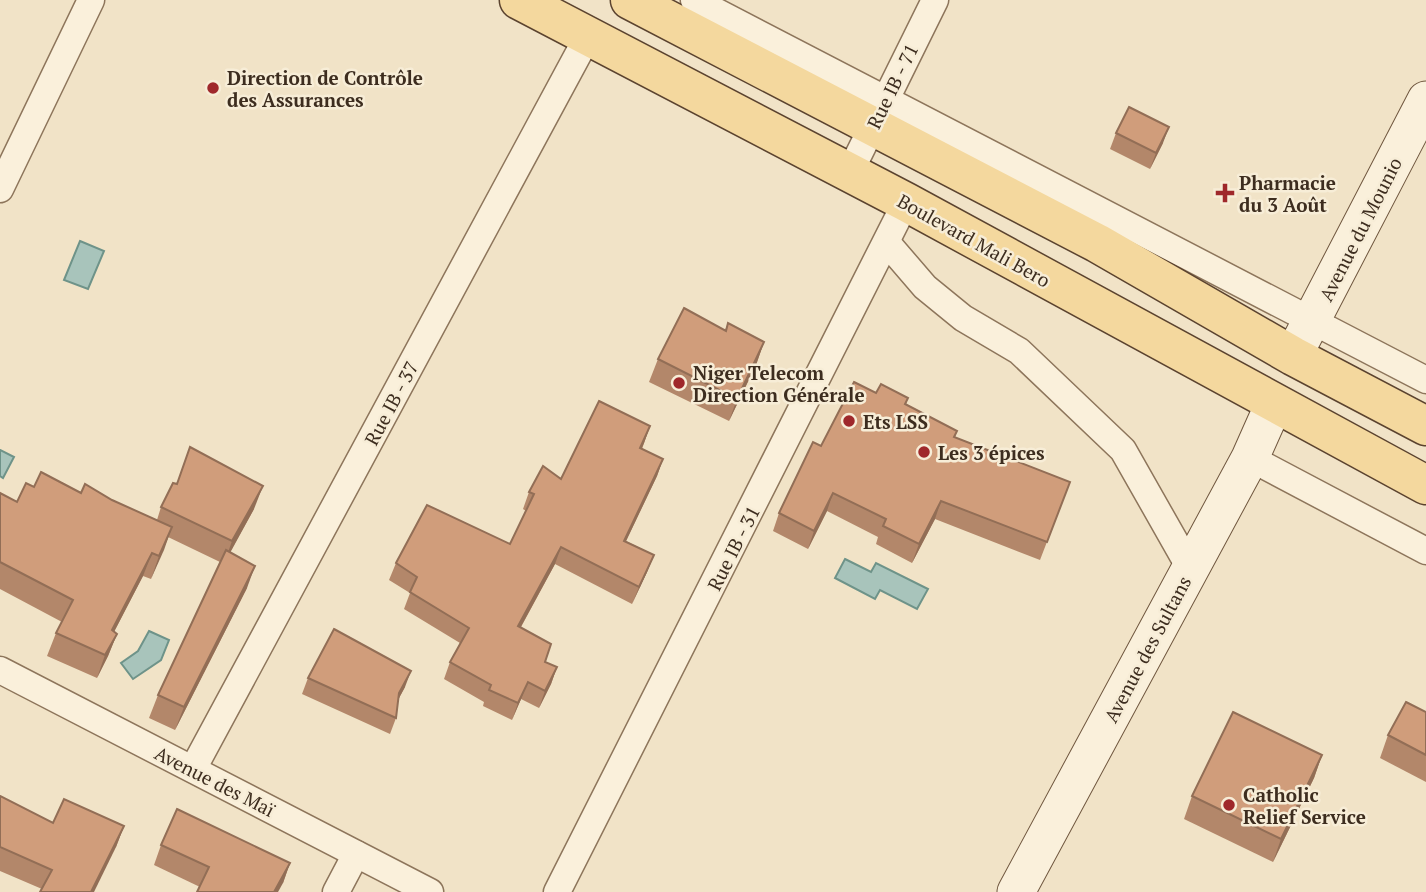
<svg xmlns="http://www.w3.org/2000/svg" width="1426" height="892" font-family="'PT Serif',serif">
  <rect width="100%" height="100%" fill="#f1e3c7"/>
  <!-- water -->
  <g fill="#a8c4bb" stroke="#6e9389" stroke-width="2">
    <polygon points="80,241 104,251 88,289 64,280"/>
    <polygon points="0,450 14,457 3,478 0,476"/>
    <polygon points="845,559 871,572 876,563 928,589 917,609 880,590 875,599 835,578"/>
    <polygon points="149,631 169,640 161,660 133,679 121,663 138,651"/>
  </g>
  <g fill="none" stroke-linecap="round" stroke-linejoin="round">
    <defs>
      <g id="street">
        <polyline points="694,0 1426,380"/>
        <polyline points="850,172 935,0"/>
        <polyline points="0,189 91,0"/>
        <polyline points="888,244 925,287 963,318 1019,351 1123,450 1190,568"/>
        <polyline points="1250,458 1426,551"/>
        <polyline points="0,670 430,892"/>
        <polyline points="193,769 588,36"/>
        <polyline points="336,892 356,854"/>
        <polyline points="557,892 906,202"/>
      </g>
      <g id="secondary">
        <polyline points="1293,356 1426,100"/>
        <polyline points="1016,892 1250,458 1274,404"/>
      </g>
      <g id="primary">
        <polyline points="519,0 906,202 1426,485"/>
        <polyline points="630,0 1097,243 1293,356 1426,426"/>
      </g>
    </defs>
    <!-- street casing -->
    <use href="#street" stroke="#8d755b" stroke-width="29"/>
    <!-- secondary casing -->
    <use href="#secondary" stroke="#6f563e" stroke-width="39"/>
    <!-- primary casing -->
    <use href="#primary" stroke="#5b432f" stroke-width="41"/>
    <!-- street -->
    <use href="#street" stroke="#faf0db" stroke-width="26"/>
    <!-- secondary -->
    <use href="#secondary" stroke="#faf0db" stroke-width="37"/>
    <!-- primary -->
    <use href="#primary" stroke="#f4d89e" stroke-width="38"/>
  </g>
  <!-- wall -->
  <g fill="#b3876a">
    <polygon points="1116,133 1163,143 1150,169 1110,149"/>
    <polygon points="728,323 764,342 756,365 729,421 649,382 658,359 725,330"/>
    <polygon points="876,393 908,398 906,404 957,431 955,437 1070,482 1040,560 935,519 912,563 876,544 878,537 827,511 808,549 773,531 779,513"/>
    <polygon points="650,426 642,449 663,459 657,476 626,541 654,555 647,572 632,604 555,564 521,627 545,662 557,667 551,684 539,708 521,699 512,720 483,706 484,702 444,679 450,662 460,643 404,609 410,593 389,580 396,563 510,544 526,511 523,509 529,492 561,479"/>
    <polygon points="34,487 81,493 112,500 157,520 161,507 254,509 230,552 247,588 175,730 149,718 158,695 220,562 168,537 151,579 143,576 114,632 117,634 108,656 97,678 47,656 56,633 62,622 0,589 0,493 17,502"/>
    <polygon points="308,678 405,687 398,700 396,718 390,734 302,694"/>
    <polygon points="1426,712 1426,782 1380,758 1388,735"/>
    <polygon points="1322,755 1314,778 1273,862 1184,819 1192,796"/>
    <polygon points="0,796 53,823 124,826 116,847 42,889 0,871"/>
    <polygon points="161,845 290,863 283,883 200,887 154,865"/>
  </g>
  <!-- shaded-wall -->
  <g fill="#926e56">
    <polygon points="1169,127 1163,143 1150,169 1156,153"/>
    <polygon points="764,342 756,365 729,421 737,399"/>
    <polygon points="650,426 644,443 634,465 640,448"/>
    <polygon points="663,459 657,476 618,558 624,541"/>
    <polygon points="263,486 254,509 224,564 232,541"/>
    <polygon points="833,493 827,511 808,549 814,531"/>
    <polygon points="941,501 935,519 912,563 919,544"/>
    <polygon points="172,527 164,550 151,579 159,556"/>
    <polygon points="561,547 555,564 512,643 518,626"/>
    <polygon points="152,553 143,576 103,653 112,630"/>
    <polygon points="654,555 647,572 632,604 639,587"/>
    <polygon points="255,566 247,588 175,730 184,707"/>
    <polygon points="117,634 108,656 97,678 105,655"/>
    <polygon points="557,667 551,684 539,708 545,691"/>
    <polygon points="411,671 405,687 393,709 399,693"/>
    <polygon points="528,682 521,699 512,720 518,703"/>
    <polygon points="1322,755 1314,778 1273,862 1281,839"/>
    <polygon points="124,826 116,847 94,892 91,892"/>
    <polygon points="290,863 283,883 278,892 274,892"/>
  </g>
  <!-- building -->
  <g fill="#d09d7b" stroke="#926e56" stroke-width="2">
    <polygon points="1129,107 1169,127 1156,153 1116,133"/>
    <polygon points="684,308 726,331 728,323 764,342 737,399 658,359"/>
    <polygon points="854,382 876,393 881,384 908,398 905,404 957,431 954,437 1070,482 1047,542 941,501 919,544 883,526 886,519 833,493 814,531 779,513 813,442 821,446"/>
    <polygon points="599,401 650,426 640,448 663,459 624,541 654,555 639,587 561,547 518,626 551,644 545,662 557,667 545,691 528,682 518,703 489,690 491,685 450,662 469,628 410,592 417,577 396,563 427,505 510,544 534,494 529,492 543,466 561,479"/>
    <polygon points="190,447 263,486 232,541 161,507 173,483 177,484"/>
    <polygon points="41,472 81,493 85,484 112,500 172,527 159,556 152,553 112,630 117,634 105,655 56,633 73,600 0,562 0,493 17,502 26,483 34,487"/>
    <polygon points="226,550 255,566 184,707 158,695"/>
    <polygon points="334,629 411,671 399,693 396,718 308,678"/>
    <polygon points="1406,702 1426,712 1426,755 1388,735"/>
    <polygon points="1233,712 1322,755 1281,839 1192,796"/>
    <polygon points="0,796 53,823 64,799 124,826 91,892 40,892 52,870 0,847"/>
    <polygon points="177,809 290,863 274,892 197,892 209,867 161,845"/>
  </g>
  <!-- markers -->
  <g fill="#9f282b" stroke="#f7edd7" stroke-width="2.5">
    <circle cx="213" cy="88" r="7"/>
    <path d="M1221.5 182.5h7v7h7v7h-7v7h-7v-7h-7v-7h7z"/>
    <circle cx="679" cy="383" r="7"/>
    <circle cx="849" cy="421" r="7"/>
    <circle cx="924" cy="452" r="7"/>
    <circle cx="1229" cy="805" r="7"/>
  </g>
  <g text-anchor="middle" dominant-baseline="central" stroke-width="5" stroke-linejoin="round" paint-order="stroke">
    <!-- poi labels -->
    <g font-size="19" font-weight="bold" fill="#3d2d1f" stroke="#f7edd7" text-anchor="start">
      <text x="227" y="77">Direction de Contrôle<tspan x="227" dy="22">des Assurances</tspan></text>
      <text x="1239" y="182">Pharmacie<tspan x="1239" dy="22">du 3 Août</tspan></text>
      <text x="693" y="372">Niger Telecom<tspan x="693" dy="22">Direction Générale</tspan></text>
      <text x="863" y="421">Ets LSS</text>
      <text x="938" y="452">Les 3 épices</text>
      <text x="1243" y="794">Catholic<tspan x="1243" dy="22">Relief Service</tspan></text>
    </g>
    <!-- street labels -->
    <g font-size="19" fill="#3d2d1f" stroke="#f7edd7">
      <text transform="translate(892 86) rotate(-64)">Rue IB - 71</text>
      <text transform="translate(1360 229) rotate(-63)">Avenue du Mounio</text>
      <text transform="translate(974 240) rotate(29)">Boulevard Mali Bero</text>
      <text transform="translate(391 403) rotate(-62)">Rue IB - 37</text>
      <text transform="translate(733 548) rotate(-63)">Rue IB - 31</text>
      <text transform="translate(1147 649) rotate(-62)">Avenue des Sultans</text>
      <text transform="translate(215 781) rotate(27)">Avenue des Maï</text>
    </g>
  </g>
</svg>
